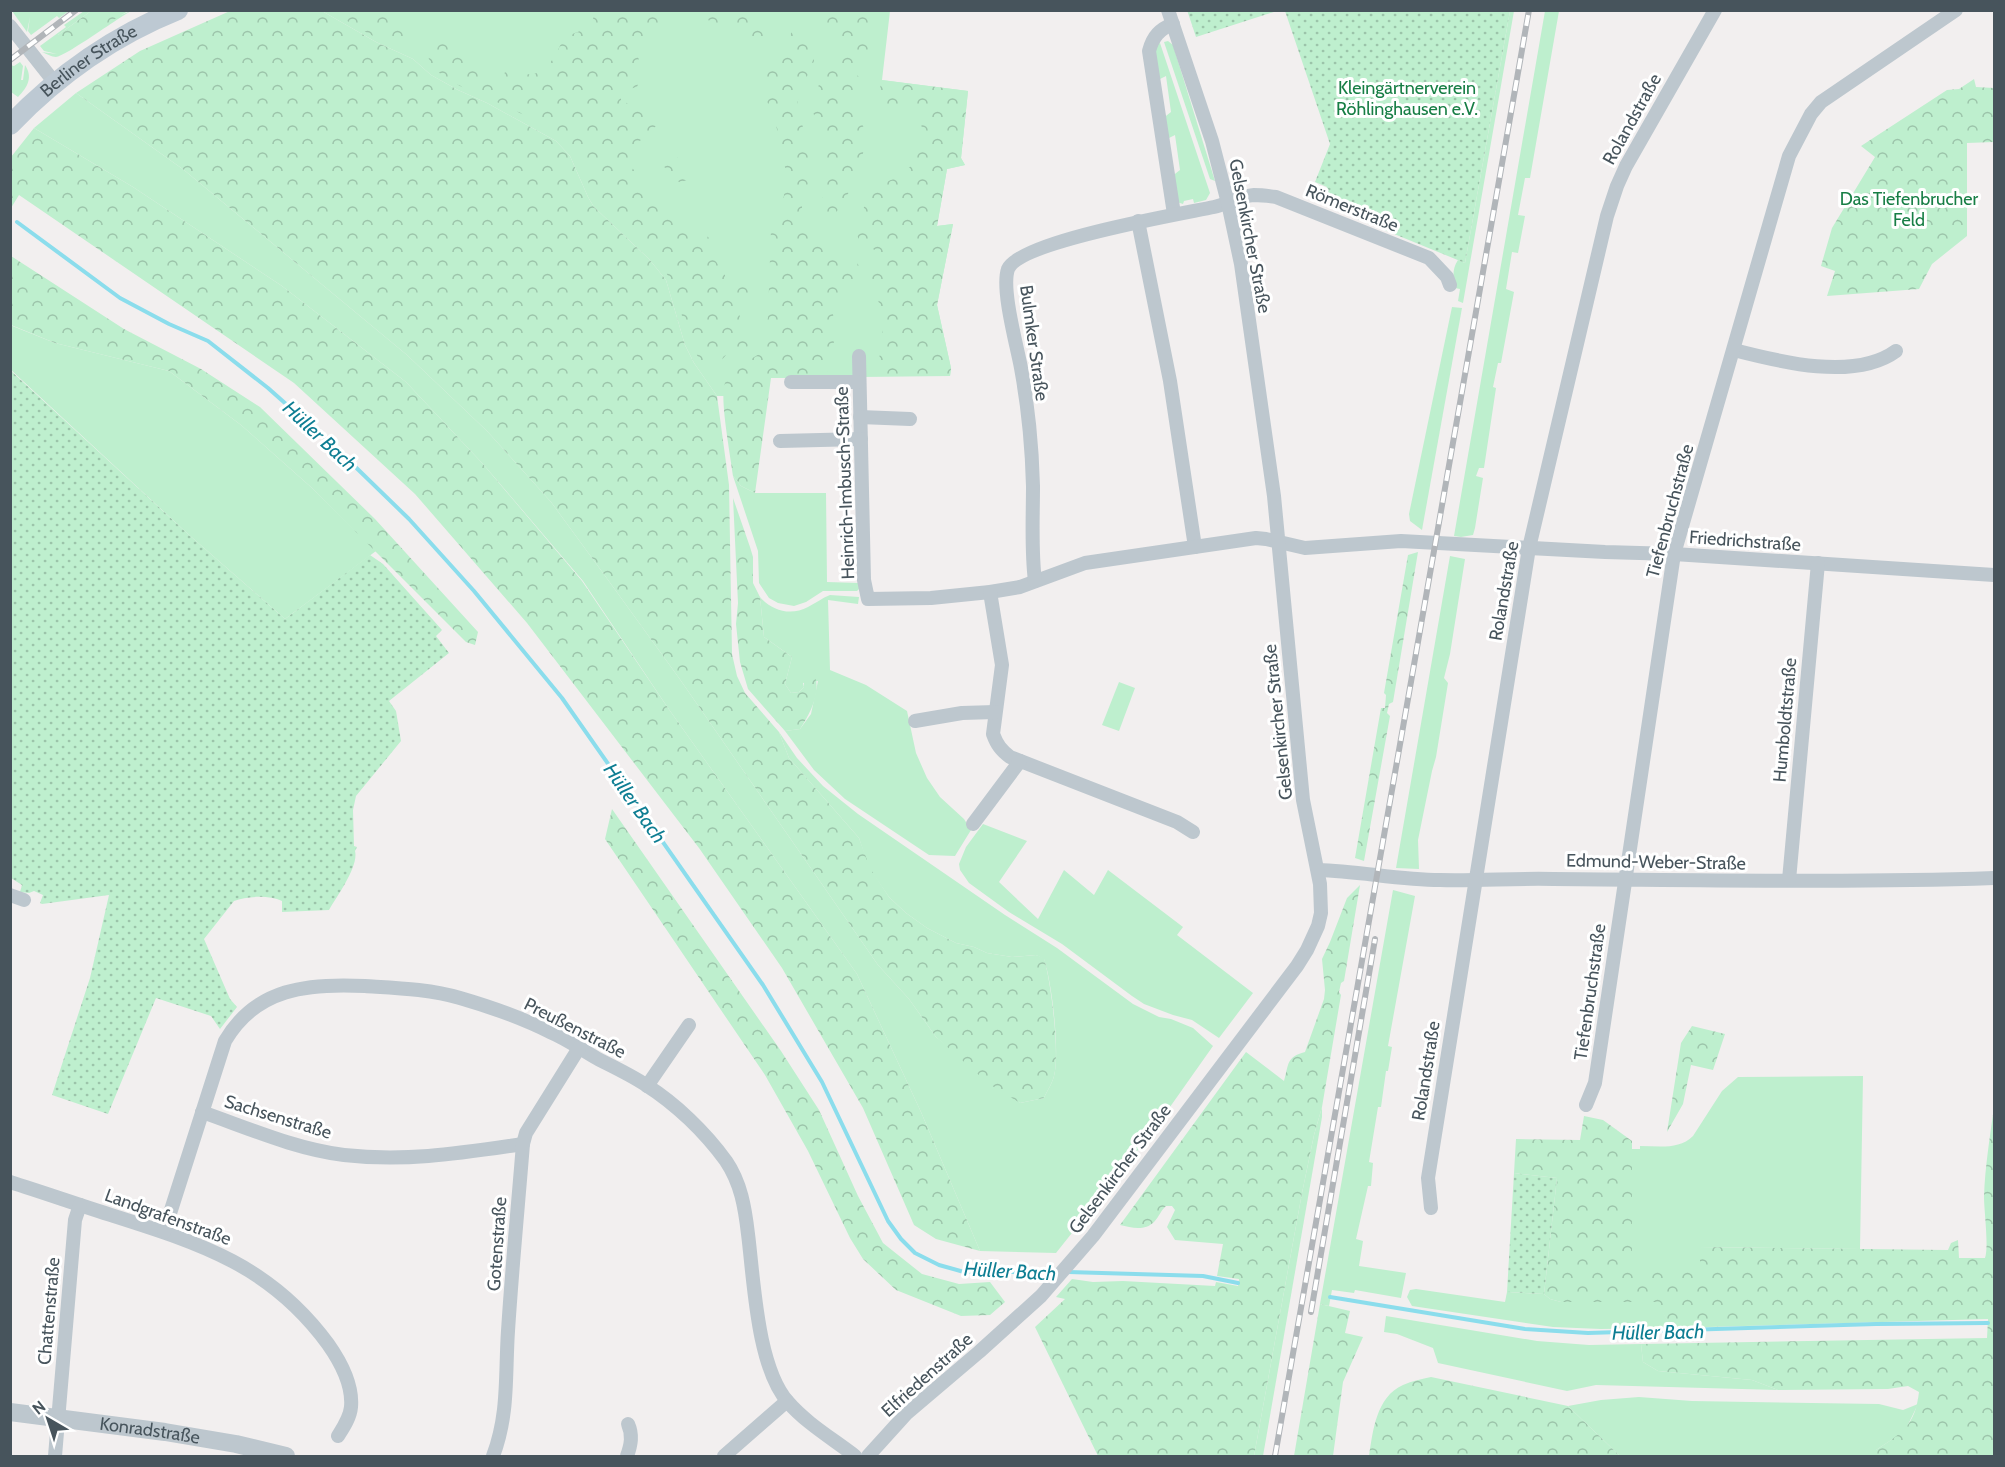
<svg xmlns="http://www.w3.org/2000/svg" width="2005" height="1467" font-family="Cabin,sans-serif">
  <defs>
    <pattern id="forest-crowns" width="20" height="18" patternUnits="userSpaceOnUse" patternTransform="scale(1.5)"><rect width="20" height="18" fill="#beefce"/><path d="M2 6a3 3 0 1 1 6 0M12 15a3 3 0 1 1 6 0" fill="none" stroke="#9cc4aa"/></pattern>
    <pattern id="garden-dots" width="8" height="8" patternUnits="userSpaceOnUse" patternTransform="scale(1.5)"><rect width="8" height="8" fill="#beefce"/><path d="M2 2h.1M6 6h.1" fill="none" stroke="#9cc4aa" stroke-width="1.8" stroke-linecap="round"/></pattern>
  </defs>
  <rect width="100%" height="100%" fill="#f2efef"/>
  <!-- green -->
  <g fill="#beefce">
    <polygon points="12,11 69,11 59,18 57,16 31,35 28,31 30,17 27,32"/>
    <path d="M84,11H91L58,35L62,50L111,19L131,11C118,18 66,56 56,57C52,57 47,54 42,52L57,54L44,51L40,46L66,27L64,25Z"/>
    <polygon points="322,11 890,11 882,80 968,91 961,158 965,165 947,169 937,226 953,224 937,305 951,368 950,376 771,378 724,396 717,396 694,363 685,345 666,280 649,259 594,207 588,197 570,156 556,141 487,103 458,90 431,75 413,59 376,42"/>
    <path d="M1510,11H1514L1463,303L1458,301L1460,289L1455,288C1453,277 1452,269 1458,260L1465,263Z"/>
    <polygon points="1545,11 1559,11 1530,178 1525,178 1518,215 1525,216 1518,253 1512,252 1506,289 1514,292 1501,363 1498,363 1493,387 1496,388 1484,468 1479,468 1476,476 1483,478 1475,528 1473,535 1461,537 1454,536"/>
    <polygon points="1168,41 1173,45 1215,181 1210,179 1164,42"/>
    <polygon points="1160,43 1210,193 1206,200 1194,203 1193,199 1184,201 1183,204 1177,202 1171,177 1180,170 1175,135 1165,140 1162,119 1171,112 1166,76 1156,81 1156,45"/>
    <path d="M20,62L23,66L21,80H23L25,65C33,77 28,87 18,97L11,92L10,65L14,66Z"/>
    <path d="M76,93L184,170L407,355L487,431L551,502L603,573L679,678L878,965L909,999L936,1037L1020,1103L1044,1098C1047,1091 1052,1084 1054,1076C1060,1052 1052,983 1044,959L1036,955L1012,957L987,953L974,947L956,943L927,928L906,913L889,897L869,868L859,838L789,758L779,732L797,758L823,786L858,814L1005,915L1057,948L1133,1004L1159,1017L1171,1019L1193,1028L1213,1046L1153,1131L1056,1253L980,1251L921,1112L857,974L668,708L583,581L483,464L406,382L282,286L133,187L34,128Z"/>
    <polygon points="1452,307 1462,308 1422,530 1410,521 1409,514"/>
    <polygon points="10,325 55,343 169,371 241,425 312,488 376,551 285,619 188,534 11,370"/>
    <polygon points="733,476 741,486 755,493 826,493 827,582 859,583 859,589 857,591 823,591 806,602 794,606 778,603 769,598 759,583 758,551"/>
    <polygon points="1450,556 1465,559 1450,654 1444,678 1448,683 1436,757 1432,771 1418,840 1419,869 1396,868"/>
    <path d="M830,595L859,597L858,604L828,600L830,670L866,685L907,711L916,753L927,778L940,797L964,819L971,830L955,856L929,855L845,799L814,770L785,731L800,729L811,714L818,681L803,683L804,687L799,692L791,693L785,684L792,657L764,637L760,597C772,611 791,616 808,607C816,603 822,598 830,595Z"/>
    <polygon points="1119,682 1135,688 1119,731 1102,725"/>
    <polygon points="983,824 1027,841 999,882 1038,919 1064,870 1094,895 1108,870 1183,927 1177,935 1253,993 1219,1038 1192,1020 1173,1015 1144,1004 1132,996 1062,944 1009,912 969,883 960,870 959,864 966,847"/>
    <polygon points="1393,890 1415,896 1388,1046 1392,1047 1388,1071 1386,1071 1381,1107 1378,1107 1369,1162 1373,1163 1371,1186 1368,1186 1356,1239 1363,1241 1359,1266 1406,1273 1401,1298 1355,1290 1354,1293 1332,1290 1329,1306 1320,1304"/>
    <path d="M1863,1076L1860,1249L1701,1247L1700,1266H1632V1149H1640V1146C1659,1146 1679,1150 1693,1136L1722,1091L1738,1077Z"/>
    <polygon points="1322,1107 1322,1117 1263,1456 1254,1456 1302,1193 1314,1135"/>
    <polygon points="1416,1289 1505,1302 1507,1292 1544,1294 1550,1299 1561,1302 1657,1302 1672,1328 1601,1329 1553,1327 1412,1306 1407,1297 1410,1290"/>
    <polygon points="1386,1316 1537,1341 1589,1345 1641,1344 1643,1362 1658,1371 1752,1380 1778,1390 1596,1385 1567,1391 1438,1363 1433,1348 1397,1334 1384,1332"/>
    <polygon points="1639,1397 1692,1401 1879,1404 1903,1410 1918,1404 1905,1431 1876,1450 1876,1456 1620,1456 1568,1406 1601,1400"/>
  </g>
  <!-- forest -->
  <g fill="url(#forest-crowns)">
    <polygon points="91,11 128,11 62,51 58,46 58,35"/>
    <path d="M230,11H322L376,42L413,59L431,75L458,90L487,103L556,141L570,156L588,197L594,207L649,259L666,280L685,345L694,363L717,396L729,485L732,654L737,676L745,693L779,732L789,758L859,838L870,868L889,897L906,913L927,928L956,943L974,947L987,953L1012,957L1036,955L1044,958C1051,982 1060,1053 1054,1076C1052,1084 1047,1091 1044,1098L1020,1103L989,1084L936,1037L909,999L878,965L679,678L603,573L551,502L487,431L407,355L184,170L76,93L140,51Z"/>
    <path d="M331,11H378L411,39L407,44C386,49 349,21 331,11Z"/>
    <path d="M595,11H684L671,15L670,21L665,29L654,28L637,55C643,67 642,75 637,87L621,91V100L632,106L654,111L659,122C648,138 630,142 628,164L635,171L642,187C652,192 662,196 670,205C674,208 675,214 678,217C687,228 699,226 709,238L710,254L725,273V285L731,290L736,284L749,279L753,289L739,312L743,334L750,339L747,348L728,352C722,361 716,366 705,368L688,341L676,291L671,280L657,260L599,205C591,193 588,179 582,166C568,134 537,122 508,107C486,96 433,81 428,56C433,49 438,42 447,42L455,55L479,64L482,71L489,78L499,77L507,71C529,74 537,80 553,59C558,52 559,45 565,39C572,33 583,30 591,27Z"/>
    <polygon points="708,11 761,11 759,24 769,29 767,37 760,43 747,39 741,32 711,25 708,19"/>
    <path d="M828,11L857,13L858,11H874L869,47L856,74L862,80L861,90L851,102C854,118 857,114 863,126C869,139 859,174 853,185C849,194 836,210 835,217L830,222L821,211L827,168L826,136L813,113L817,90L827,63L838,55L842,42L836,31L830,30L822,20Z"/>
    <path d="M804,25L811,37L814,61L800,92L796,109L815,158L802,205V220L822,232L828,248L843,257L854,258L859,266C855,284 841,293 832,309C837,332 834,355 825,377L771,378L755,493L741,486L733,476C731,458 719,396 725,383C732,369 749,360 761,353L768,317L771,229L782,207L787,177L777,129L764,93L767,74L793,30Z"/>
    <polygon points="1974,79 1976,87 1994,88 1994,142 1967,143 1967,236 1932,264 1919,289 1827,296 1835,271 1821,266 1832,228 1875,157 1861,146 1947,90 1959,89"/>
    <path d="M881,80L968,91L961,158L965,165L947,169L937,226L953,224L937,305L951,368L950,376H874C880,358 884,340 882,320C880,292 865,282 875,251L868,243L859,240L855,230L872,187L899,177L914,163L908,152L924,134L917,112V102L913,100L903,113L879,101Z"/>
    <polygon points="34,128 133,187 282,286 406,382 483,464 582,581 668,708 857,974 921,1112 980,1251 936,1239 914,1225 863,1108 782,968 699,848 527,623 415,494 294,383 19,195 11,208 11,157"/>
    <path d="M661,152L674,154L687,168L688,180L679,182C667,174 662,167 661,152Z"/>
    <polygon points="11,256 124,329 201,369 260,407 375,519 478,632 475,645 466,642 312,488 241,425 169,371 55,343 11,325"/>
    <path d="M733,498L750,547L753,557V583L760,597L764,637L792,657L785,684L791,693L799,692L804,687V675L809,673L814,674C822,691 810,714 800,729L785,731L748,689L740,662L736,624L738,603Z"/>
    <polygon points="1418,552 1393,702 1389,704 1387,713 1390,716 1364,861 1355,858 1381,708 1385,708 1386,695 1384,693 1408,555"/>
    <polygon points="612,809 781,1051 819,1110 858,1196 883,1243 922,1274 959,1284 990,1282 1005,1302 990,1315 961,1316 896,1290 863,1259 850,1238 808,1151 765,1075 605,839"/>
    <path d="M1360,885L1344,981L1341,983L1339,992L1341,995L1322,1107L1314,1135L1302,1193L1254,1456H1098L1035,1327L1065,1299L1056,1297L1072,1279L1093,1282L1123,1281L1215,1286L1216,1282L1238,1286L1239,1279L1217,1276L1223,1244L1175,1240L1167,1227L1175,1210L1172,1206H1166C1161,1210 1159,1217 1154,1222C1145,1231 1132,1228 1120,1225L1246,1052L1284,1081C1289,1064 1286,1057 1305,1052L1324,999L1325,990L1322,959L1330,942L1347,898Z"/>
    <polygon points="1692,1026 1725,1034 1713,1070 1691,1065 1683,1104 1667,1132 1681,1043"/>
    <path d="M1994,1107V1456H1876V1450C1902,1433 1915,1426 1919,1392L1908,1386L1888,1389L1778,1390L1752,1380L1658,1371L1643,1362L1641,1344L1987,1338L1988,1319L1672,1328L1656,1302H1561L1550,1299L1544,1294L1557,1178L1514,1173L1516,1139L1580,1140L1584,1116L1603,1120L1632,1141V1266H1700V1247L1948,1250L1951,1243L1958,1240L1959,1258H1985C1989,1247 1984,1211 1984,1197C1985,1166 1990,1137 1994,1107Z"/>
    <polygon points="1320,1304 1350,1311 1345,1333 1363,1337 1343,1382 1333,1456 1294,1456"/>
    <path d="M1431,1377L1568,1406L1620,1456H1369C1373,1431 1376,1397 1403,1385C1412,1381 1422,1379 1431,1377Z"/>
  </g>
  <!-- garden -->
  <g fill="url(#garden-dots)">
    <polygon points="1187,10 1277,10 1277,11 1196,37"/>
    <polygon points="1285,11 1510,11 1465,263 1321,204 1327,187 1315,182 1330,144"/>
    <path d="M10,370L188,534L285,619L370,555L383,564L442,630L436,636L449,653L389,701L396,711L401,741L356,796L353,810L354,846L357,847L355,851C359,866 337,896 329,910L282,912V901C269,895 247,896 234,901L204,939L230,999L237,1007L220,1029L211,1016L156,998L108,1114L52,1095L90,978L109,895L42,904L40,903L43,895L34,891L29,893L20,892L22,885L11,878Z"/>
    <polygon points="1514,1173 1557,1178 1544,1294 1507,1292"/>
  </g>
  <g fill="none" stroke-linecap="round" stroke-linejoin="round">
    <!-- stream -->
    <g stroke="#8bddec" stroke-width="4">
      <polyline points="17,222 120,298 169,324 208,341 268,388 340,452 409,519 474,591 562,698 763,985 822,1082 888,1221 901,1239 915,1253 939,1265 964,1272 1058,1272"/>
      <polyline points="1068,1272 1203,1276 1238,1283"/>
      <polyline points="1330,1297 1525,1329 1588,1333 1876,1324 1988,1323"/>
    </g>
    <!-- minor -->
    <g stroke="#bdc7ce" stroke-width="14">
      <path d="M1173,24C1160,29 1153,36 1149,51L1174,214"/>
      <polyline points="10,26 55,83"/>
      <polyline points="1138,221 1170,381 1195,547"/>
      <path d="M1734,350C1780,362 1855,381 1896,351"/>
      <polyline points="859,356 864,580 868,599 931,598 990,592 1020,587 1085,563 1256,538 1266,539 1305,548 1401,541 1605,552 1674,554 1994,575"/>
      <polyline points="791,382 859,382"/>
      <polyline points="860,417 910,419"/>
      <polyline points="780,441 861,439"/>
      <path d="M1035,581C1031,550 1033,518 1033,486C1032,447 1028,406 1021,368C1017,346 1001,289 1008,269C1020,241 1181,214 1214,207C1227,204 1240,196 1254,195C1261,195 1269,196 1276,197L1429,258L1447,277L1450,285"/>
      <path d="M990,592L1002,665L993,734C997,745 1001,750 1010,757L1177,822L1193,832"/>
      <polyline points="915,721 962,713 995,712"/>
      <polyline points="973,824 1020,761"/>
      <path d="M1318,870C1359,871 1399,880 1440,880C1478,881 1516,878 1553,879C1700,880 1848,883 1994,878"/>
      <polyline points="1789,880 1818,563"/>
      <polyline points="10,895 24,900"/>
      <polyline points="647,1086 689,1025"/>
      <polyline points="1586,1105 1595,1083 1674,554 1789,156 1811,114 1821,102 1956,10"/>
      <path d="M202,1112C248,1128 295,1149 344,1155C407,1162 461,1153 523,1144"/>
      <path d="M10,1182C45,1193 79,1205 114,1216C202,1244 271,1266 328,1344C340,1361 353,1385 351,1407C350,1418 343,1428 338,1436"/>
      <polyline points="1431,1208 1428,1178 1529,548 1607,216 1617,186 1626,166 1715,10"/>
      <path d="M164,1232L225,1041C256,988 308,983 365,986C397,988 430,989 460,998C491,1007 522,1018 550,1032C567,1039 582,1050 598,1059C614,1067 631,1075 646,1085C676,1104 705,1132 726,1161C741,1183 745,1208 748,1234C754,1281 757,1367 788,1402C806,1423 833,1439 855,1456"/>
      <polyline points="55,1456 75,1220 80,1205"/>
      <path d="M493,1456C509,1414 505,1375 508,1331C512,1268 518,1206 523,1144L526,1133L579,1048"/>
      <path d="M627,1456C631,1445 633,1435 628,1424"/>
      <polyline points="724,1456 787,1401"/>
      <polyline points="868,1456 906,1414 979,1352 1041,1296 1093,1236 1297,966 1307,950 1318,926 1321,913 1320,884 1303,800 1274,496 1241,264 1228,203 1212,141 1168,10"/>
    </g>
    <!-- tertiary -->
    <path stroke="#bdc7ce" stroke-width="18" id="s1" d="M10,1412L165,1432L236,1444L286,1456"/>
    <!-- secondary -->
    <path stroke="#bdc9d3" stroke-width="20" id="s2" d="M10,125C58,75 113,36 178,10"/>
    <defs>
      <g id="rail">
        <polyline points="10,60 76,10"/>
        <polyline points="1311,1312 1375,939"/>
        <polyline points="1275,1456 1529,10"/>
      </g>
    </defs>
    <!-- rail casing -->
    <use href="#rail" stroke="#b1b5b9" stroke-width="6"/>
    <!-- rail -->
    <use href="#rail" stroke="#fff" stroke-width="4" stroke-dasharray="11" stroke-linecap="butt"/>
  </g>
  <g text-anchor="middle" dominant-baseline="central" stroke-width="6" stroke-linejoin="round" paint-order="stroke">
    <!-- street labels -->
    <g font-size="18" fill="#47545c" stroke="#fff">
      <text stroke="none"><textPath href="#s2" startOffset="102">Berliner Straße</textPath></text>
      <text transform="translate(1632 119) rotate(-61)">Rolandstraße</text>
      <text transform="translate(1352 208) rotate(22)">Römerstraße</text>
      <text transform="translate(1250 236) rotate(79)">Gelsenkircher Straße</text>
      <text transform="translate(1034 343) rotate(82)">Bulmker Straße</text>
      <text transform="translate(845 483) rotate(-92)">Heinrich-Imbusch-Straße</text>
      <text transform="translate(1670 511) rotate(-75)">Tiefenbruchstraße</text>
      <text transform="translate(1745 541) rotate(4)">Friedrichstraße</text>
      <text transform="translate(1504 591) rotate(-80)">Rolandstraße</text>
      <text transform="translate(1785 720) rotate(-85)">Humboldtstraße</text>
      <text transform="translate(1278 722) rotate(-96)">Gelsenkircher Straße</text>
      <text transform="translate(1656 862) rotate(1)">Edmund-Weber-Straße</text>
      <text transform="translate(1590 992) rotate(-82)">Tiefenbruchstraße</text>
      <text transform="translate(575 1028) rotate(27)">Preußenstraße</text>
      <text transform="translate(1426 1071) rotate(-81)">Rolandstraße</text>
      <text transform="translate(278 1117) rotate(17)">Sachsenstraße</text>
      <text transform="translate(1120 1169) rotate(-53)">Gelsenkircher Straße</text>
      <text transform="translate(168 1217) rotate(20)">Landgrafenstraße</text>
      <text transform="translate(497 1244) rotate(-86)">Gotenstraße</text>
      <text transform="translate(49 1311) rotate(-85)">Chattenstraße</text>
      <text transform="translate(927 1375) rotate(-42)">Elfriedenstraße</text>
      <text stroke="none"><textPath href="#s1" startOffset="141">Konradstraße</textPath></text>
    </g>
    <!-- park labels -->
    <g font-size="18" fill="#177e45" stroke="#fff">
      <text x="1407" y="88">Kleingärtnerverein<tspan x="1407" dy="21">Röhlinghausen e.V.</tspan></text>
      <text x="1909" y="199">Das Tiefenbrucher<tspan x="1909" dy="21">Feld</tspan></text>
    </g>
    <!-- water labels -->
    <g font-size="20" font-style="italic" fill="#0e7e93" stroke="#fff">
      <text transform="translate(320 436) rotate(43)">Hüller Bach</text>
      <text transform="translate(635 803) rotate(55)">Hüller Bach</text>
      <text transform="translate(1010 1271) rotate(3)">Hüller Bach</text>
      <text transform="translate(1658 1332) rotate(-1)">Hüller Bach</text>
    </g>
  </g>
  <!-- border -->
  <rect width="2005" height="1467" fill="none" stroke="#47545c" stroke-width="24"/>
  <!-- north arrow -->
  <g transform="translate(48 1419) rotate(321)" stroke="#ffffff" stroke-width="4.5" paint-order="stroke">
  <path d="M0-4.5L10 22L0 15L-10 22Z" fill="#47545c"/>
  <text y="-9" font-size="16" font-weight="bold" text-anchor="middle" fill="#47545c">N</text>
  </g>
</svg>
